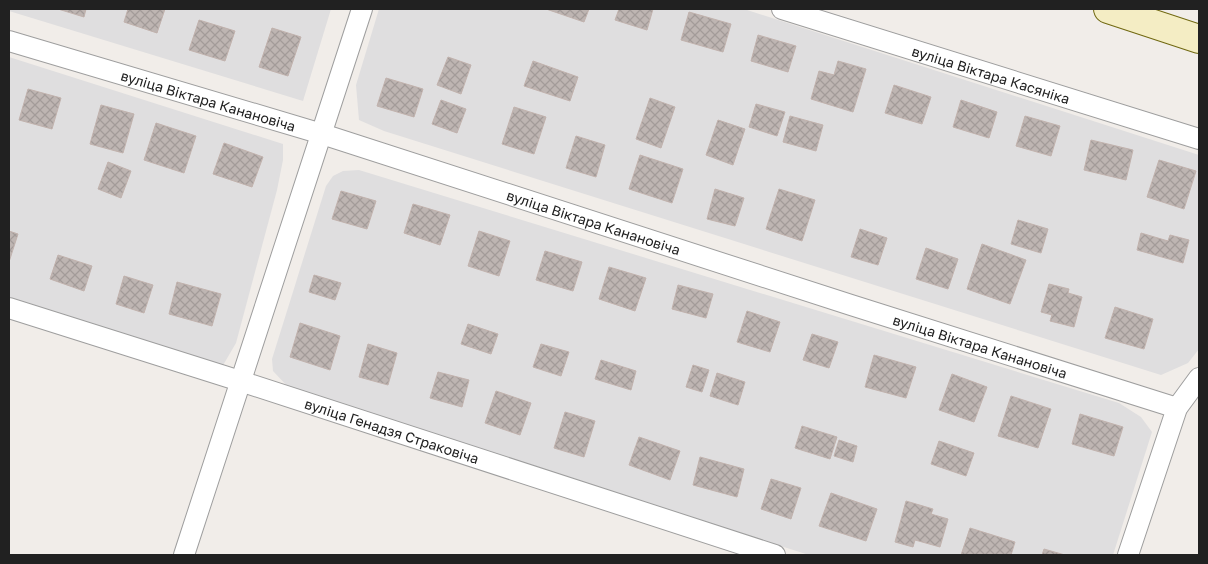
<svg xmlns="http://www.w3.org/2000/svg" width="1208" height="564" font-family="'Golos Text',sans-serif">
  <defs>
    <pattern id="building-cross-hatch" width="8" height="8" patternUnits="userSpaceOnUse" patternTransform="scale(1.25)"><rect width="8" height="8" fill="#beb5b2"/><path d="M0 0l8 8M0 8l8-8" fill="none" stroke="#a39b99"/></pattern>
  </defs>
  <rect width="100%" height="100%" fill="#f1ede9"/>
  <!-- residential -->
  <g fill="#dfdedf">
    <polygon points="9,9 331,9 303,101 9,11"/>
    <polygon points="379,9 744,9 1199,155 1199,349 1188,363 1161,375 384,131 359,120 356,85"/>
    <polygon points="9,57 283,144 283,160 277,190 236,343 222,367 9,298"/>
    <polygon points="359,170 1119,403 1141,417 1152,432 1113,555 809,555 289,388 273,371 272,359 326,186 333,176 343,171"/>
  </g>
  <!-- building -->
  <g fill="url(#building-cross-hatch)" stroke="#c1b2ad">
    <polygon points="58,9 86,9 84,17"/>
    <polygon points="128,9 165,9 157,33 124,22"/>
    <polygon points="546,9 589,9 584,22"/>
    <polygon points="619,9 653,9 647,30 615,20"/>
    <polygon points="689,12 731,24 723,52 681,40"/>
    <polygon points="199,20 235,31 225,61 189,50"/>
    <polygon points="272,28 301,37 288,76 259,67"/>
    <polygon points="758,35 796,46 788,72 751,61"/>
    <polygon points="448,57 471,65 461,94 437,85"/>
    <polygon points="533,61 578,77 570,101 524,86"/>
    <polygon points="838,61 866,69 853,112 811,99 819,71 834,75"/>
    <polygon points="386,78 423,89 414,117 377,106"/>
    <polygon points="894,85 931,97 922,124 885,113"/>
    <polygon points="28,89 61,98 52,129 19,120"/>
    <polygon points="650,98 675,107 661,148 636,139"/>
    <polygon points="441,100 466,109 457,133 432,124"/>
    <polygon points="961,100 997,112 989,138 953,127"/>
    <polygon points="756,104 785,112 777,136 749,127"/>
    <polygon points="101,105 134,114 123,153 90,144"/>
    <polygon points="514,107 546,117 534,154 502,144"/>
    <polygon points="790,116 823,125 816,151 783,142"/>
    <polygon points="1025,116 1060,126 1051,156 1016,146"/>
    <polygon points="718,120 745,129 733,165 706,155"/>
    <polygon points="156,123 196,136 184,173 144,160"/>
    <polygon points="576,136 605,145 596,177 566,168"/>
    <polygon points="1091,140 1133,150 1126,180 1084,170"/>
    <polygon points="224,143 263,157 252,187 213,174"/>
    <polygon points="640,155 683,169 672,203 629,189"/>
    <polygon points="1159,160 1196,171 1184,209 1147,197"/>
    <polygon points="108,162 131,171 121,198 98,189"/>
    <polygon points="715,189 744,198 735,226 707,219"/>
    <polygon points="779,189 815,200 802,241 766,229"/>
    <polygon points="341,191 376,201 367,229 332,219"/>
    <polygon points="413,204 450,215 440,245 404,233"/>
    <polygon points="1018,220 1048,229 1041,253 1011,244"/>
    <polygon points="860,229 887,238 878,265 851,257"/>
    <polygon points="9,231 18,234 9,262"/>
    <polygon points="479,231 510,241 499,276 468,266"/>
    <polygon points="1141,233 1168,241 1170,235 1189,240 1183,263 1137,250"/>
    <polygon points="982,244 1026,260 1010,304 967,289"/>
    <polygon points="926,248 958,259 948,289 916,279"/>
    <polygon points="545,251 582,262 573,291 536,280"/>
    <polygon points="58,255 92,266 84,291 50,279"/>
    <polygon points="609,267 646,278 635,311 599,299"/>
    <polygon points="314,275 341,283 335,300 309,292"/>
    <polygon points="124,276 153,285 144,313 116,304"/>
    <polygon points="177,282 221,294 212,326 169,314"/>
    <polygon points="1049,284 1069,289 1068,293 1082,297 1074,327 1050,321 1052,315 1041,312"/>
    <polygon points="678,285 713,294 706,318 672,309"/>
    <polygon points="1115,307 1153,319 1144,349 1105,338"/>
    <polygon points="747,311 780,322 770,352 737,342"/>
    <polygon points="300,323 340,336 330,370 290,357"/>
    <polygon points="468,324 498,334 491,354 461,344"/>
    <polygon points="812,334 838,342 829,368 803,360"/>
    <polygon points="368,344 397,353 388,385 359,377"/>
    <polygon points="541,344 569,352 561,376 533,367"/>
    <polygon points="874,355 916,367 906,398 865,387"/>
    <polygon points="601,360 636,371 631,390 595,379"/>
    <polygon points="693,365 709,370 702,392 686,387"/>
    <polygon points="438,372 469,380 462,407 430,398"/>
    <polygon points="717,373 745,382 738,405 710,396"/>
    <polygon points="952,374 987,387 974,422 939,410"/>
    <polygon points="496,391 531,403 520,435 485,423"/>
    <polygon points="1011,396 1051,409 1038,448 998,436"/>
    <polygon points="565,412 595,421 584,457 554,448"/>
    <polygon points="1080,414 1123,427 1114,456 1072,444"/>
    <polygon points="802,426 837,437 830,459 795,448"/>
    <polygon points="639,437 680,451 670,480 629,465"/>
    <polygon points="839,440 857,446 853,462 834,456"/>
    <polygon points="939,441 974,453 966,476 931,464"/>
    <polygon points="700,457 744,469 737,497 693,485"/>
    <polygon points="771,479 801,488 791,519 761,509"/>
    <polygon points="831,493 877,509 866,541 819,526"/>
    <polygon points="906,501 933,509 931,514 948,519 940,547 915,540 913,547 895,542"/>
    <polygon points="970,528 1015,542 1011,555 961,555"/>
    <polygon points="1044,549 1065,555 1042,555"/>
  </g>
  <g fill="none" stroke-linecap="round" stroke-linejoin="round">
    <defs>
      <g id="street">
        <path id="s1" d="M782,9L1199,139"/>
        <path id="s2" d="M9,41L322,134L851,305L1177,408"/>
        <path id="s3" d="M9,308L240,381L775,555"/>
        <polyline points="184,555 362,9"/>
        <polyline points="1128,555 1177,408 1199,378"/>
      </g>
      <polyline id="secondary" points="1108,9 1199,39"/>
    </defs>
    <!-- street casing -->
    <use href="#street" stroke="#9e9e9e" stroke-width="22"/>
    <!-- secondary casing -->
    <use href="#secondary" stroke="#706810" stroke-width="30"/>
    <!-- street -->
    <use href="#street" stroke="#fff" stroke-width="20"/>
    <!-- secondary -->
    <use href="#secondary" stroke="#f4edc4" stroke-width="28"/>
  </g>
  <g text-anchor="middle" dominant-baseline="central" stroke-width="4" stroke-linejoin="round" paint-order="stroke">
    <!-- street labels -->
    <g font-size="14" fill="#212121" stroke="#fff">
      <text stroke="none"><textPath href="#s1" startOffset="219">вуліца Віктара Касяніка</textPath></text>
      <text stroke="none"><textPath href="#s2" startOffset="208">вуліца Віктара Канановіча</textPath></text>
      <text stroke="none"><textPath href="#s2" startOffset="612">вуліца Віктара Канановіча</textPath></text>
      <text stroke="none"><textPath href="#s2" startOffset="1018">вуліца Віктара Канановіча</textPath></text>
      <text stroke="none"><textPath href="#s3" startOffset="402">вуліца Генадзя Страковіча</textPath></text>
    </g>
  </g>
  <!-- border -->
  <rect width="1208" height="564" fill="none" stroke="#212121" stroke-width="20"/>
</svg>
